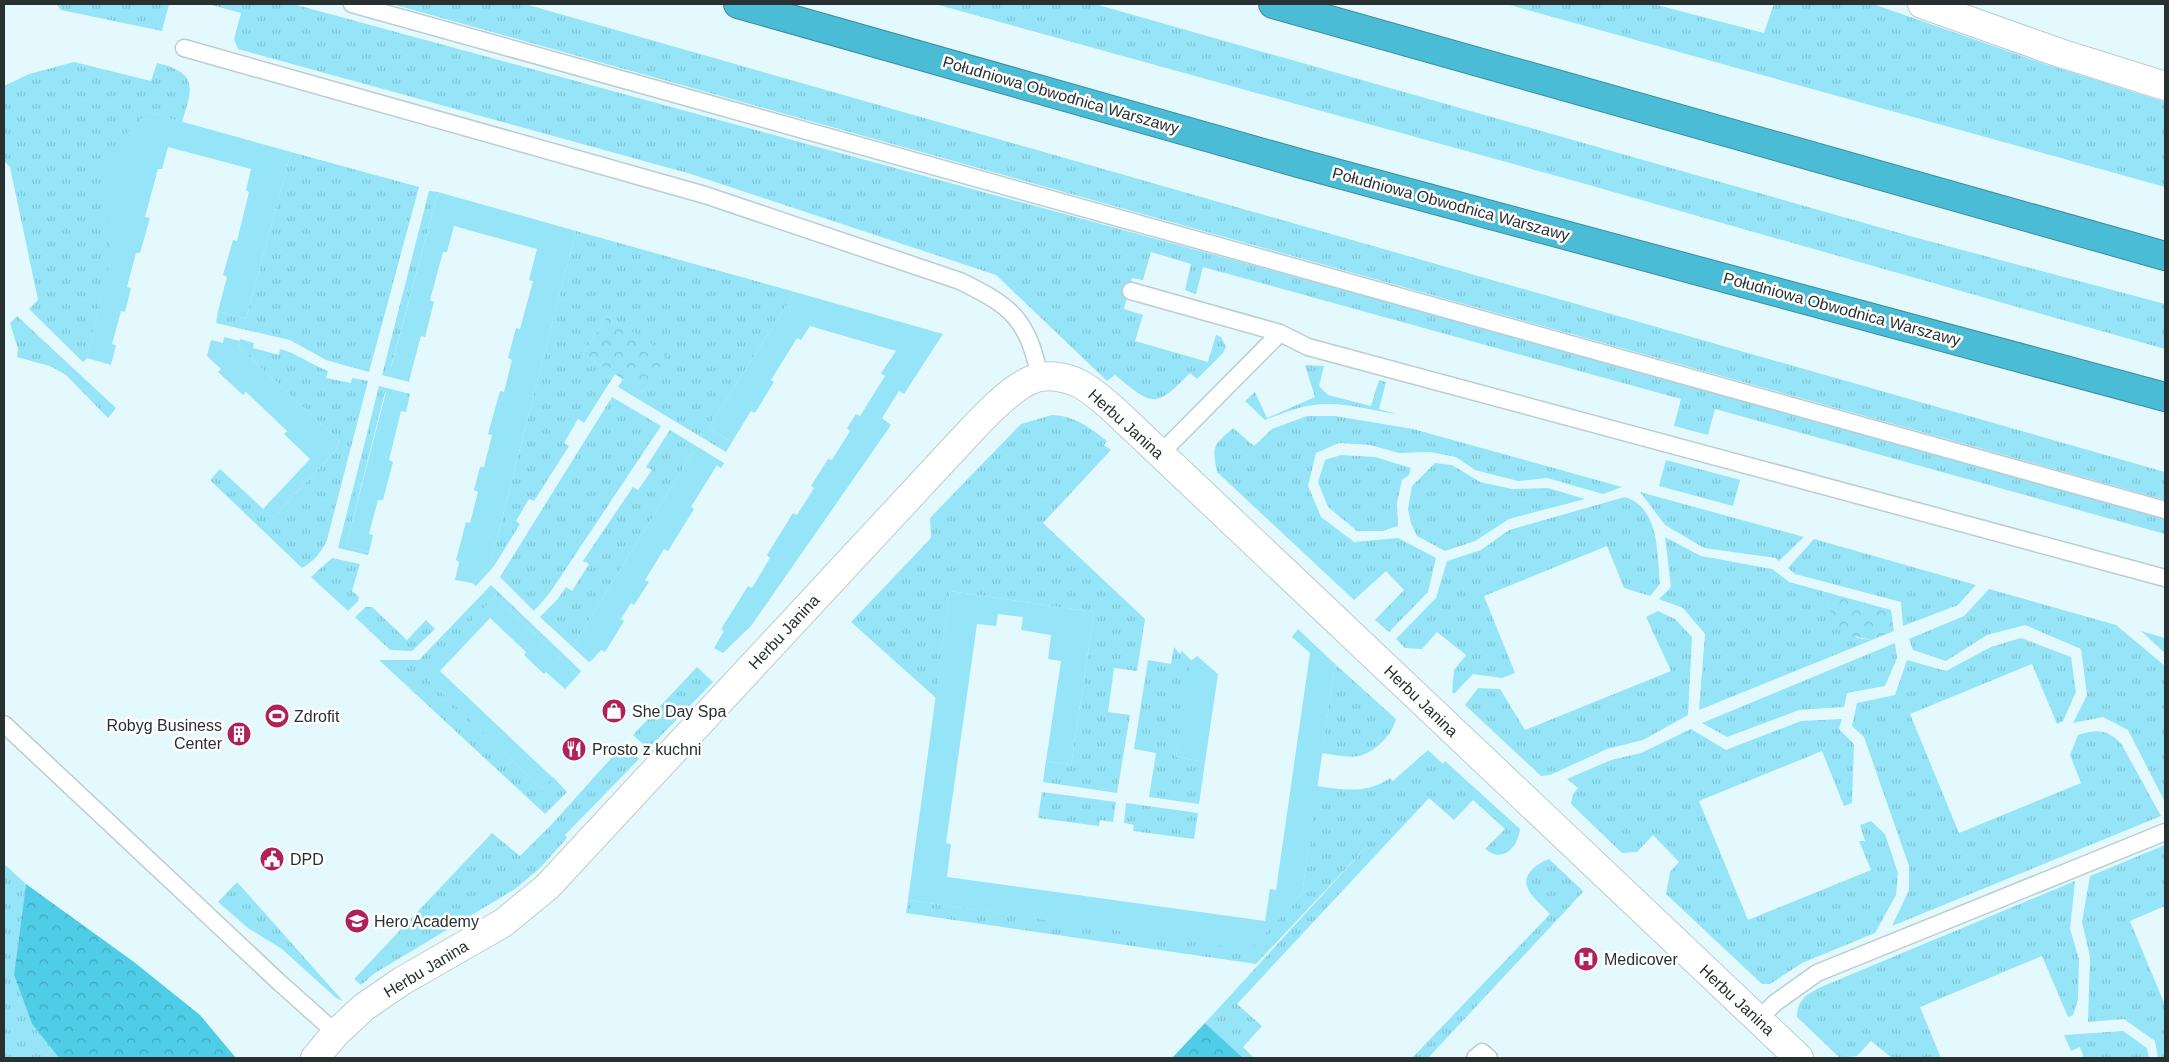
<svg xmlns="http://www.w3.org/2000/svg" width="2169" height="1062" font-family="Helvetica,sans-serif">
  <defs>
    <pattern id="grass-tufts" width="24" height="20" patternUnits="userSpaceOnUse" patternTransform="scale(1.25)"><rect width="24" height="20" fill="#95e4f7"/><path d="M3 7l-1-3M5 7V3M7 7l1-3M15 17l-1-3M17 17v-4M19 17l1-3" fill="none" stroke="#80c4d4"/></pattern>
    <pattern id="forest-crowns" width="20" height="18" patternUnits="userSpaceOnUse" patternTransform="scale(1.25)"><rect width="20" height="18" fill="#4fcce7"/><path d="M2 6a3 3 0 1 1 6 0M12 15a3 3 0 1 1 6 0" fill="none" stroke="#42a6bc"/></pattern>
    <pattern id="park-crowns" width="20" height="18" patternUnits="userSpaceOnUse" patternTransform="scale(1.25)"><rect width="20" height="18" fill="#95e4f7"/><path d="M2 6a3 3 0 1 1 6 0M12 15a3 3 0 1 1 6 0" fill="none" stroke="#80c4d4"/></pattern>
  </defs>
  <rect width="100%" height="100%" fill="#e4f9fe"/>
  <!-- grass -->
  <g fill="url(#grass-tufts)">
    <polygon points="56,4 169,4 162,31 61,10"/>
    <path d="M208,4H293L1685,383L2165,519V534L1715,409L1708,435L1674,426L1681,399L1203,267L1196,294L1185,290L1191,264L1151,252L1143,280L1132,278L1124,309L1143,315L1135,341L1208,362L1216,335L1221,337L1226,347L1223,353L1197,379L1190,373C1155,409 1153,406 1115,375L1107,381L996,275L691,174L238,49L234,39L241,13Z"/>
    <polygon points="392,4 525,4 2165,472 2165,500"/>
    <polygon points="935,4 1095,4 1910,236 2165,304 2165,349 1582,183"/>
    <polygon points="1506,4 1657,4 1657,5 1764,33 1774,4 1873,4 2045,64 2165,102 2165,187"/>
    <path d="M74,62L151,81L157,63C198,73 193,87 182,122L147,112L87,358L83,362L29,309L38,300L10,167L4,161V86L29,74Z"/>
    <polygon points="291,152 419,187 369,372 326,360 290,340 216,323 218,311 246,319"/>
    <polygon points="429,191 438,192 391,367 411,373 409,382 382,375"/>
    <polygon points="576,231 795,292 708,428 732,442 726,452 618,387 623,379 643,392 667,354 607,316 583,354 615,374 584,423 578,419 564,443 569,446 534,501 529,499 516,521 520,524 494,566 476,586 472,583 490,565"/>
    <polygon points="17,316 116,408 108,418 66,375 50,366 17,357 18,349 10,323"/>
    <path d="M240,339L254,343L253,348L279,355L280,349C297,353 311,365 328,371L326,378L351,383L352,378L368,381L327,540C321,552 315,561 302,568L210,480L220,469L273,518L336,450L339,441L239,347Z"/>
    <path d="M1305,365L1324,366L1319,386L1328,395L1371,406L1379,380L1386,382L1379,409L1396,414C1371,410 1338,401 1314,405C1297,407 1281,414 1265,420L1245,401L1255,392L1267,418L1315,397Z"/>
    <polygon points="379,386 410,394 409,399 385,392 346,546 369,552 368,555 338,548"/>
    <polygon points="612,397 661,426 549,594 534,611 500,577"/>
    <path d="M1052,415C1075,416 1089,427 1107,441L1104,445L1111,450L1043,523L1145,619L1137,671L1114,668L1108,712L1130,715L1117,793L1043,782L1046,761L1071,765L1094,612L950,591L936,698L851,622L931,538L930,518L1021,424Z"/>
    <path d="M1307,416H1335L1413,429L1622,487L1603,494L1547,478L1518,481L1475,470L1456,457L1430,452L1399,453L1370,445L1339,443L1316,453L1308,486L1321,517L1354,542L1398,538L1436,558L1428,592L1389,632L1375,620L1404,590L1386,571L1354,600L1217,472C1212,445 1213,446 1233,428L1254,446L1272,429Z"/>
    <polygon points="670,430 724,463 721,468 693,452 574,644 592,660 589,662 540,617 557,600 566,587 572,591 589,564 583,561 585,558 633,487 638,490 652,470 646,467"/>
    <polygon points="1341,455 1375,457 1411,468 1409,475 1402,480 1397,503 1398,526 1382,531 1357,531 1328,507 1318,482 1325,460"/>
    <polygon points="1666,460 1740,480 1733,506 1659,486"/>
    <polygon points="1435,463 1452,465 1480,482 1512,489 1548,488 1585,499 1509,519 1475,541 1445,551 1417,536 1411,523 1408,509 1412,486"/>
    <polygon points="1640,492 1804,537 1779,561 1776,558 1704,548 1665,525"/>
    <path d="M1625,497C1660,508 1657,554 1660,584L1650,596L1624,588L1607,546L1484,596L1515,673L1502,678L1473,674L1454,694L1452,692L1454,670L1466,655L1437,632L1422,649L1405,648L1396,639L1436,598L1447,561L1481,550L1509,530Z"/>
    <polygon points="1665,537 1701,556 1772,569 1789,582 1822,591 1831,612 1857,638 1872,640 1699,710 1705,634 1683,608 1659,599 1671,587"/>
    <polygon points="1814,539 1976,585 1958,605 1903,626 1901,602 1795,574 1788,568"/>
    <polygon points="332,558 360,564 352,591 359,597 358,601 348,611 311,577"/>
    <polygon points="491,585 581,671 578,675 495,596 423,674 542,789 553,777 567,792 545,814 379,660 419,660"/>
    <polygon points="1989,589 2116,625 2165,666 2165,802 2128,730 2103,717 2073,723 2087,695 2081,649 2025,625 1987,635 1946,661 1913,650 1909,639 1964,616"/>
    <polygon points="366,607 372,607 407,640 426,620 435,629 412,651 390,650 355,617"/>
    <polygon points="1658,611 1675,619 1692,637 1688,715 1643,740 1607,749 1550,775 1541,776 1465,705 1478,688 1500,689 1525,730 1671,671 1646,617"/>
    <polygon points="2141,631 2165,638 2165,653"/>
    <path d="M2021,638L2071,657L2076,692L2063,721L2057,724L2032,664L1910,714L1959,833L2081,783L2070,755L2078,735C2097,729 2108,729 2122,745L2161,816L1892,926L1909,890V866L1864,737L1852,726L1857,703L1895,695L1907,660L1946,671L1991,647Z"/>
    <polygon points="1895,643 1897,658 1885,686 1847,693 1844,707 1799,710 1727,737 1702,723"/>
    <polygon points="1174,647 1180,654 1182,651 1192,661 1176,757 1205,762 1199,804 1149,797 1156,753 1134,749 1148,660 1171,664"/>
    <path d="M1335,664L1396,719C1393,729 1389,735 1382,742C1362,762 1347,757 1322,753Z"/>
    <polygon points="697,667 713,682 648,749 633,735"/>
    <polygon points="1842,719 1839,729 1854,744 1852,803 1844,806 1822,751 1699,801 1748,920 1871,870 1859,841 1865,841 1860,825 1871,821 1885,834 1898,873 1896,895 1875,933 1802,963 1770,984 1762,984 1666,894 1670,872 1679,862 1653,835 1637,852 1622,853 1571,804 1573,794 1578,788 1567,779 1611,760 1641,753 1691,729 1726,750 1801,721"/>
    <polygon points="623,745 639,759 565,835 567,838 539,869 515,889 375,973 361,985 354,979 492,833 520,856 552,824"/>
    <path d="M1428,750L1443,764L1445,761L1520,829C1518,847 1503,864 1485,849L1505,829L1473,800L1454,820L1429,798L1237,1004L1262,1026L1243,1047L1254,1058H1243L1205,1023L1370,843L1256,964L906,913L908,900L1250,949L1302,894L1317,786C1343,790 1368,794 1390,778L1393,781Z"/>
    <polygon points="1042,792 1116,802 1113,822 1100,820 1099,826 1038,818"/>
    <polygon points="1126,803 1198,813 1194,839 1133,831 1134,825 1124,823"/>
    <polygon points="2165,845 2165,906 2130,921 2165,1005 2165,1058 2158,1058 2155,1041 2124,1019 2088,1022 2090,957 2082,922 2090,876"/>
    <path d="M1549,859L1583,891L1582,893L1428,1058H1412L1550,914C1541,903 1517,888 1530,872C1535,866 1541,862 1549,859Z"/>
    <polygon points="4,864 26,884 14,975 32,1024 59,1058 4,1058"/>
    <path d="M2075,881L2070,929L2079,959L2078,1000L2073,1015L2068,1017L2042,956L1920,1007L1941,1058H1892L1871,1041L1857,1056L1840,1058L1797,1017C1797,1000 1807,994 1821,987Z"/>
    <polygon points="237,882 343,1001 336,998 282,949 248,928 218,902"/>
    <polygon points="2123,1031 2147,1048 2149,1058 2084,1058 2080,1047 2071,1051 2064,1035"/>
  </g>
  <!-- forest -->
  <g fill="url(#forest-crowns)">
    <polygon points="26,884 134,962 200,1015 236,1058 59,1058 32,1024 14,975"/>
    <polygon points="1205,1023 1243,1058 1172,1058"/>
  </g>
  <!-- park -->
  <g fill="url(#park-crowns)">
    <polygon points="607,316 668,354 643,392 583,354"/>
    <polygon points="1822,591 1891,610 1894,631 1872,640 1847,635 1840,629 1834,620"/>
  </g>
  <!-- garden -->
  <g fill="#95e4f7">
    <polygon points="147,112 291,152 246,319 218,311 227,277 223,275 233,240 237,241 249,192 246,190 251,169 168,147 162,169 158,169 145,217 150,218 140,253 136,253 127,287 131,288 125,312 121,311 112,344 116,345 111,365 87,358 110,262 104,158"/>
    <polygon points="438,192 576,231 490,565 472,583 455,580 459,562 456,560 466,522 470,523 478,492 474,490 480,467 484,467 492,435 488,434 500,391 504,392 512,360 508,358 516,328 520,329 533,281 529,280 537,249 454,226 447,252 443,252 430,300 434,302 425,337 421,336 411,373 391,368"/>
    <polygon points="795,292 943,334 904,394 899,391 882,418 891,425 751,626 723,653 714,648 724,631 721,629 748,586 752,588 770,558 767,555 793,513 797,515 814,488 811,486 828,459 832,460 850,431 847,428 856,414 860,416 885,376 881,373 896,351 810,326 801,340 797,338 771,380 774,382 755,413 751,411 732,442 708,428"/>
    <polygon points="224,337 240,341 239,347 339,441 336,450 273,518 263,509 310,459 284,434 287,431 246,392 243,395 218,372 221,369 207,356 211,340 223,343"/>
    <polygon points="386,392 409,399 406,412 401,411 389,460 393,462 383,500 378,500 369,534 373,535 369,552 346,546"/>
    <polygon points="693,452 717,465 691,507 694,509 668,551 664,549 645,580 649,582 634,605 631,603 621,619 624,621 605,652 601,650 592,660 574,644"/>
    <polygon points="950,591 1094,612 1071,765 1046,761 1061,661 1048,659 1051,635 1021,630 1023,617 998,614 996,626 977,624 946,843 951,844 947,877 1265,921 1270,889 1276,890 1310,653 1292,637 1298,629 1335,664 1302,894 1250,950 908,900"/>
    <polygon points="495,596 578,675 565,689 546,672 544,674 524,655 526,652 490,618 440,671 553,778 542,789 422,674"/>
    <polygon points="1197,656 1218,674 1205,762 1176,757 1190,662"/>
  </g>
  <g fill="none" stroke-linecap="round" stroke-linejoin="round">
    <defs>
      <g id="service">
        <polyline points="352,4 2165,510"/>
        <path d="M184,48L705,195L960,281C1013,307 1027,319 1040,377"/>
        <polyline points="1131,291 1280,333 1308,347 2165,578"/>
        <polyline points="1160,454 1280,333"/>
        <polyline points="4,724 280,983 336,1033"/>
        <polyline points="1758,1020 1775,1003 1817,973 2165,832"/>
        <polyline points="1475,1058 1482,1052 1489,1058"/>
      </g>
      <g id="minor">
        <polyline points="1922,4 2060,53 2165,86"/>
        <path d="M315,1058L336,1033L364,1007L402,981L503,923L547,887L951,452C971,431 1013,381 1041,377C1052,375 1068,378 1078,383C1091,389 1101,399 1112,408L1799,1058"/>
      </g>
      <g id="motorway">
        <polyline points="738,4 1302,164 2165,397"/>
        <polyline points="1273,4 2165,256"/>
      </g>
    </defs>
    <!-- service casing -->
    <use href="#service" stroke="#b9cdd3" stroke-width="19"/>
    <!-- minor casing -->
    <use href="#minor" stroke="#b9cdd3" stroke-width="30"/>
    <!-- motorway casing -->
    <use href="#motorway" stroke="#3e8b9c" stroke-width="30"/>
    <!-- service -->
    <use href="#service" stroke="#fff" stroke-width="16"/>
    <!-- minor -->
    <use href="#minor" stroke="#fff" stroke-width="28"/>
    <!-- motorway -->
    <use href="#motorway" stroke="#4abcd5" stroke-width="28"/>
  </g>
  <!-- icons -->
  <defs>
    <symbol id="shop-disc" viewBox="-11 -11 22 22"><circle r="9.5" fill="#b02157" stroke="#fff"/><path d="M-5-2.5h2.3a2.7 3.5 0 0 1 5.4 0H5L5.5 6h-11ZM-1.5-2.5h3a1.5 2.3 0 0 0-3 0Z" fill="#fff"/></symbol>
    <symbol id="stadium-disc" viewBox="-11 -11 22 22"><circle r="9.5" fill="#b02157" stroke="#fff"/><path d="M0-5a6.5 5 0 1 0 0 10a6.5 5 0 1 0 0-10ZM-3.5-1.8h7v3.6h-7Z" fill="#fff"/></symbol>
    <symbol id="building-disc" viewBox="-11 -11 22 22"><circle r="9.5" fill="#b02157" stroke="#fff"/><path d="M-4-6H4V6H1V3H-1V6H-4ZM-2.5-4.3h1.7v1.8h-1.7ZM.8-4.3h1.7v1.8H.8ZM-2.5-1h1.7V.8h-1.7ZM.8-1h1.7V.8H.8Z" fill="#fff"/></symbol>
    <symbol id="restaurant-disc" viewBox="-11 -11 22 22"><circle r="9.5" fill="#b02157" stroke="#fff"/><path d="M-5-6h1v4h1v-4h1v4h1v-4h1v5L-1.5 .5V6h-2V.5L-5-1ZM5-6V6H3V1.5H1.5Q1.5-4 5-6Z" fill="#fff"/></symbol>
    <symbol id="civic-disc" viewBox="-11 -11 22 22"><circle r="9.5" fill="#b02157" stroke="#fff"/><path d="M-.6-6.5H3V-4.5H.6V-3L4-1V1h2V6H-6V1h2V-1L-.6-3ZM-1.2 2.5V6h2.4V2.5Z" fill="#fff"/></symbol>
    <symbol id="school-disc" viewBox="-11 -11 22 22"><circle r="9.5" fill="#b02157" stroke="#fff"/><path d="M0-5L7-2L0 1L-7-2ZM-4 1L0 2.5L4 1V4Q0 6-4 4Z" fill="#fff"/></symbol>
    <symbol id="hospital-disc" viewBox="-11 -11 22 22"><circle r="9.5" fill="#b02157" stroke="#fff"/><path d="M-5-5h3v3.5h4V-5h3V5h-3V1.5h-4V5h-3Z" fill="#fff"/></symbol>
  </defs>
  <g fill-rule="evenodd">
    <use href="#shop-disc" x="600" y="697" width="28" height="28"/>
    <use href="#stadium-disc" x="263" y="702" width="28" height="28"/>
    <use href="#building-disc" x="225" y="720" width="28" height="28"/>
    <use href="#restaurant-disc" x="560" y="735" width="28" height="28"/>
    <use href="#civic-disc" x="258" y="845" width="28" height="28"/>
    <use href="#school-disc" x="343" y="907" width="28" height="28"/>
    <use href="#hospital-disc" x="1572" y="945" width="28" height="28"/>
  </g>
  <g text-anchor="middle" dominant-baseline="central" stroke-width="5" stroke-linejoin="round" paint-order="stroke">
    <!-- street labels -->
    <g font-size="16" fill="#283032" stroke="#fff">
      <text transform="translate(1061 95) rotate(16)">Południowa Obwodnica Warszawy</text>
      <text transform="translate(1451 204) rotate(15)">Południowa Obwodnica Warszawy</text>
      <text transform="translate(1842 309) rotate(15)">Południowa Obwodnica Warszawy</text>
      <text transform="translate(1126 424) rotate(42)">Herbu Janina</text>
      <text transform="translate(784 632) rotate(-47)">Herbu Janina</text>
      <text transform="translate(1421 701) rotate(44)">Herbu Janina</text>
      <text transform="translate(426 969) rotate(-31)">Herbu Janina</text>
      <text transform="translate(1737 1000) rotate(43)">Herbu Janina</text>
    </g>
    <!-- poi labels -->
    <g font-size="16" fill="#283032" stroke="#fff" text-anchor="start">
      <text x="632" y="711">She Day Spa</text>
      <text x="294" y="716">Zdrofit</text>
      <text x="222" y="725" text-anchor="end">Robyg Business<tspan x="222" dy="18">Center</tspan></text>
      <text x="592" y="749">Prosto z kuchni</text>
      <text x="290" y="859">DPD</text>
      <text x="374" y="921">Hero Academy</text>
      <text x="1604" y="959">Medicover</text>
    </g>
  </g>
  <!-- border -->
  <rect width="2169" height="1062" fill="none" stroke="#283032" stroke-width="10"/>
</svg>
